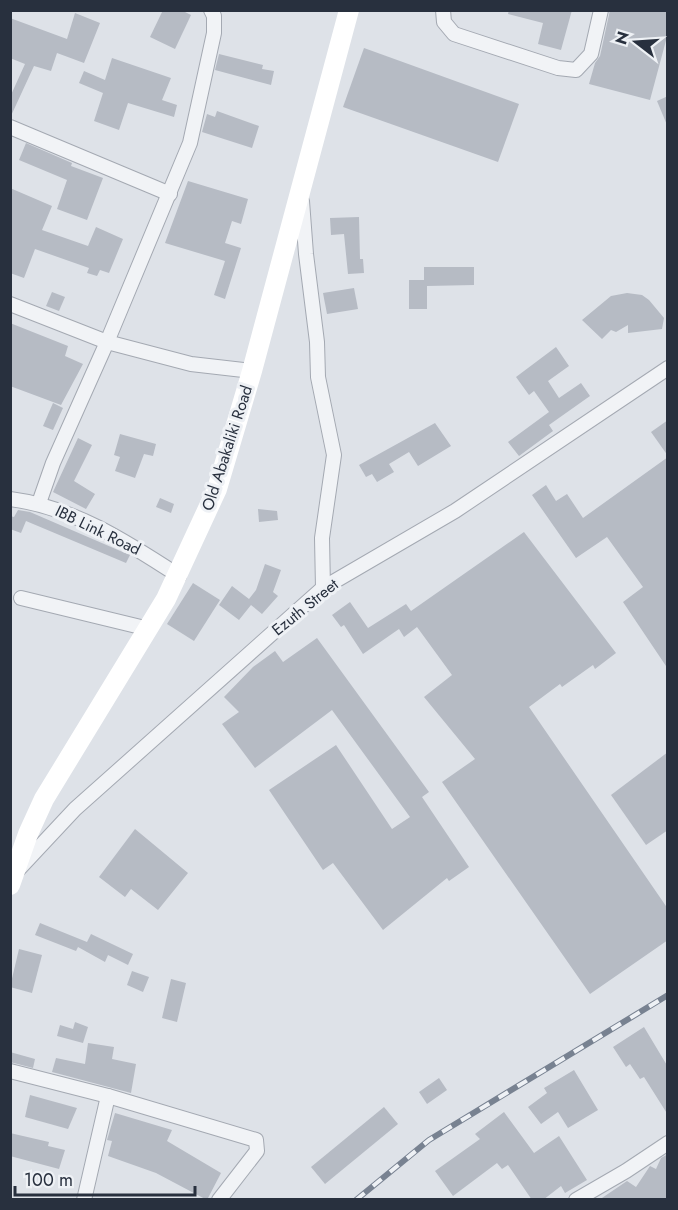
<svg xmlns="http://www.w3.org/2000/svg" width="678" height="1210" font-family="Jost,sans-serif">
  <rect width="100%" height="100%" fill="#dee2e8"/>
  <!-- building -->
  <g fill="#b6bbc4">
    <polygon points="163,10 181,10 191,15 175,49 150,37"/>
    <polygon points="509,10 572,10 561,50 538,44 543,23 508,14"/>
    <polygon points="610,10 668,12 668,33 650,100 589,84 595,63 600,56"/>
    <polygon points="75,13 100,23 84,63 57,53 51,71 34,66 10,118 10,97 25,64 10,58 10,18 67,39"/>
    <polygon points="364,48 519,104 498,162 343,107"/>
    <polygon points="219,54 263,65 262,69 274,71 271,85 215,70"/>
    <polygon points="112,58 171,78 162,100 177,105 174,117 128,103 119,130 94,121 103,93 79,83 84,71 105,80"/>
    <polygon points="668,96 668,125 667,125 657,101"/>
    <polygon points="217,111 259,126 252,148 202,132 207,114 215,117"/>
    <polygon points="26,143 72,163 71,166 103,178 87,220 57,209 67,180 19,160"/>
    <polygon points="188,181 248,199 241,224 232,221 225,243 241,248 225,299 214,295 225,261 165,243"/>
    <polygon points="10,188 52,206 42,230 88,246 96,227 123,239 109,273 100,270 97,276 87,273 89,268 35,249 24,278 10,273"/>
    <polygon points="359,217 360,259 363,259 364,273 348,274 344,234 331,235 330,218"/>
    <polygon points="424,267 474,267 474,285 427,286 427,309 409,309 409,280 424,280"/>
    <polygon points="354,288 358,309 327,314 323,293"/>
    <polygon points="52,292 65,297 59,311 46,306"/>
    <polygon points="627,293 642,295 649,300 664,318 662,329 628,333 628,325 616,332 611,330 602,339 582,320 611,296"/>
    <polygon points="10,323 68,346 65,356 83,364 61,405 10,386"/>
    <polygon points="556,347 569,366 548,381 559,398 581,383 590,396 549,425 553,431 519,456 508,442 549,412 534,391 529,395 516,377"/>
    <polygon points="53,403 63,408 53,430 43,426"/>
    <polygon points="668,420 668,456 651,432"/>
    <polygon points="435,423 451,446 418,466 409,452 389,464 394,472 377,482 372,474 366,477 359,465"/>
    <polygon points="120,434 156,444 153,456 144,454 135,478 115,471 120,457 114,455"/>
    <polygon points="78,438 92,445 74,481 95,494 86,509 53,492"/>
    <polygon points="668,457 668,669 623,602 643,587 607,537 576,558 532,495 546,485 556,501 567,494 583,518"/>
    <polygon points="160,498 174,504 171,513 156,507"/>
    <polygon points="258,509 277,511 278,520 259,522"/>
    <polygon points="18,510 30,512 125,553 130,555 126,563 26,521 21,533 10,529 10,516 14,517"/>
    <polygon points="524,532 616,653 595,669 593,665 562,687 560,684 529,707 668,909 668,940 590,994 442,782 475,759 424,697 452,675 417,627 404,637 399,629 363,654 344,625 341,627 332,615 350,602 368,628 406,604 411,611"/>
    <polygon points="265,564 281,570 273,592 278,596 262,614 251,605 239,620 219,605 232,586 249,599 256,590"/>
    <polygon points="193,583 220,600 194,641 167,624"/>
    <polygon points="317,638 429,792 422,797 469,867 449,881 447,878 383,930 333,863 323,870 269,790 336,745 392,829 410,817 332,710 255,768 222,724 239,712 224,697 253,667 275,651 283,662"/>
    <polygon points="668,752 668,830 646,845 611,795"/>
    <polygon points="135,829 188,873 158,910 131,889 125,897 99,877"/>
    <polygon points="40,923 87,942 91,934 133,954 128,965 108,955 105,962 78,947 76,951 35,935"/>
    <polygon points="19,949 42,955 32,993 10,987"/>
    <polygon points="132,971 149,977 143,992 127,985"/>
    <polygon points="171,979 186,983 177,1022 162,1018"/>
    <polygon points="75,1022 88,1027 83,1043 57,1036 60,1025 73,1029"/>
    <polygon points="644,1027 668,1067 668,1115 644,1077 640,1079 630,1064 626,1067 613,1047"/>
    <polygon points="88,1043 114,1047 112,1059 136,1064 131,1093 52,1072 56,1058 85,1064"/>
    <polygon points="10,1052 35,1059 33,1068 10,1062"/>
    <polygon points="574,1070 598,1110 568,1128 558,1112 541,1124 528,1107 547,1093 544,1088"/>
    <polygon points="439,1078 447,1090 427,1104 419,1092"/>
    <polygon points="30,1095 77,1108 68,1129 25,1117"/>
    <polygon points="384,1107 398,1124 325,1184 311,1167"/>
    <polygon points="504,1112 534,1153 559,1136 587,1180 565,1193 561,1186 543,1200 532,1200 508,1165 502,1169 497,1163 453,1196 435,1171 480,1139 475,1134"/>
    <polygon points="115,1113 172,1130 167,1141 221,1173 207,1200 156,1173 108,1156 112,1141 107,1140"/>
    <polygon points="10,1133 49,1142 48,1146 65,1150 59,1169 10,1156"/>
    <polygon points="668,1154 668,1200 599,1200 627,1181 636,1187 650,1166 656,1169 661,1158"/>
  </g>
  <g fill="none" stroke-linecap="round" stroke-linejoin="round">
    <defs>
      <g id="street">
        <polyline points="443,10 444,22 454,34 558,68 576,70 591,54 601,10"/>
        <polyline points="10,127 170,194"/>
        <polyline points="302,201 306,254 317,342 318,377 334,455 322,538 323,588"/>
        <polyline points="10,304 107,342 190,143 214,33 214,16 211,10"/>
        <path d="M10,499C73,507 127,542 179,576"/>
        <polyline points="39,503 53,463 107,342 191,364 252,371"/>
        <polyline points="21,598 149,629"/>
        <polyline points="17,871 75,809 323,588 455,511 668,368"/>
        <polyline points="10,1071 108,1096 256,1140 257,1151 219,1200"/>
        <polyline points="84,1200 108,1096"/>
        <polyline points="576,1200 626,1171 668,1143"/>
      </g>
    </defs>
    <!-- street casing -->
    <use href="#street" stroke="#a4a9b2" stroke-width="16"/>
    <!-- street -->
    <use href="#street" stroke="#f1f3f6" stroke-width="14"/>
    <!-- secondary -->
    <polyline stroke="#fff" stroke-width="20" points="10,885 28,834 44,799 166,599 217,489 252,371 349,10"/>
    <defs>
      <polyline id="rail" points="356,1200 429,1140 668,995"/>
    </defs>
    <!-- rail casing -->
    <use href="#rail" stroke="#788291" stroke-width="6"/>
    <!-- rail -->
    <use href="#rail" stroke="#eef1f5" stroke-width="4" stroke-dasharray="11" stroke-linecap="butt"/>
  </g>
  <g text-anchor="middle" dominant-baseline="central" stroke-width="6" stroke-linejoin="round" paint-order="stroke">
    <!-- street labels -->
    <g font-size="16" fill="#28303e" stroke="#eef1f5">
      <text transform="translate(227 448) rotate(-72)">Old Abakaliki Road</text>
      <text transform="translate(98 530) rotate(26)">IBB Link Road</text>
      <text transform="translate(305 607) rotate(-39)">Ezuth Street</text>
    </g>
  </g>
  <!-- border -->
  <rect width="678" height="1210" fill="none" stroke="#28303e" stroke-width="24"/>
  <!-- north arrow -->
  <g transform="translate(636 42) rotate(287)" stroke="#eef1f5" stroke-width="4.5" paint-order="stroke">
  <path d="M0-4.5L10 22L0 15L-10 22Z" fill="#28303e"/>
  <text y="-9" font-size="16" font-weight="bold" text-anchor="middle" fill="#28303e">N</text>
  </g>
  <!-- scale -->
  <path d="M15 1186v9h180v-9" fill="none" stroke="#28303e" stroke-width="3"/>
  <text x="24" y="1186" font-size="18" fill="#28303e" stroke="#eef1f5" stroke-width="4.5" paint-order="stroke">100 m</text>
</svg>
